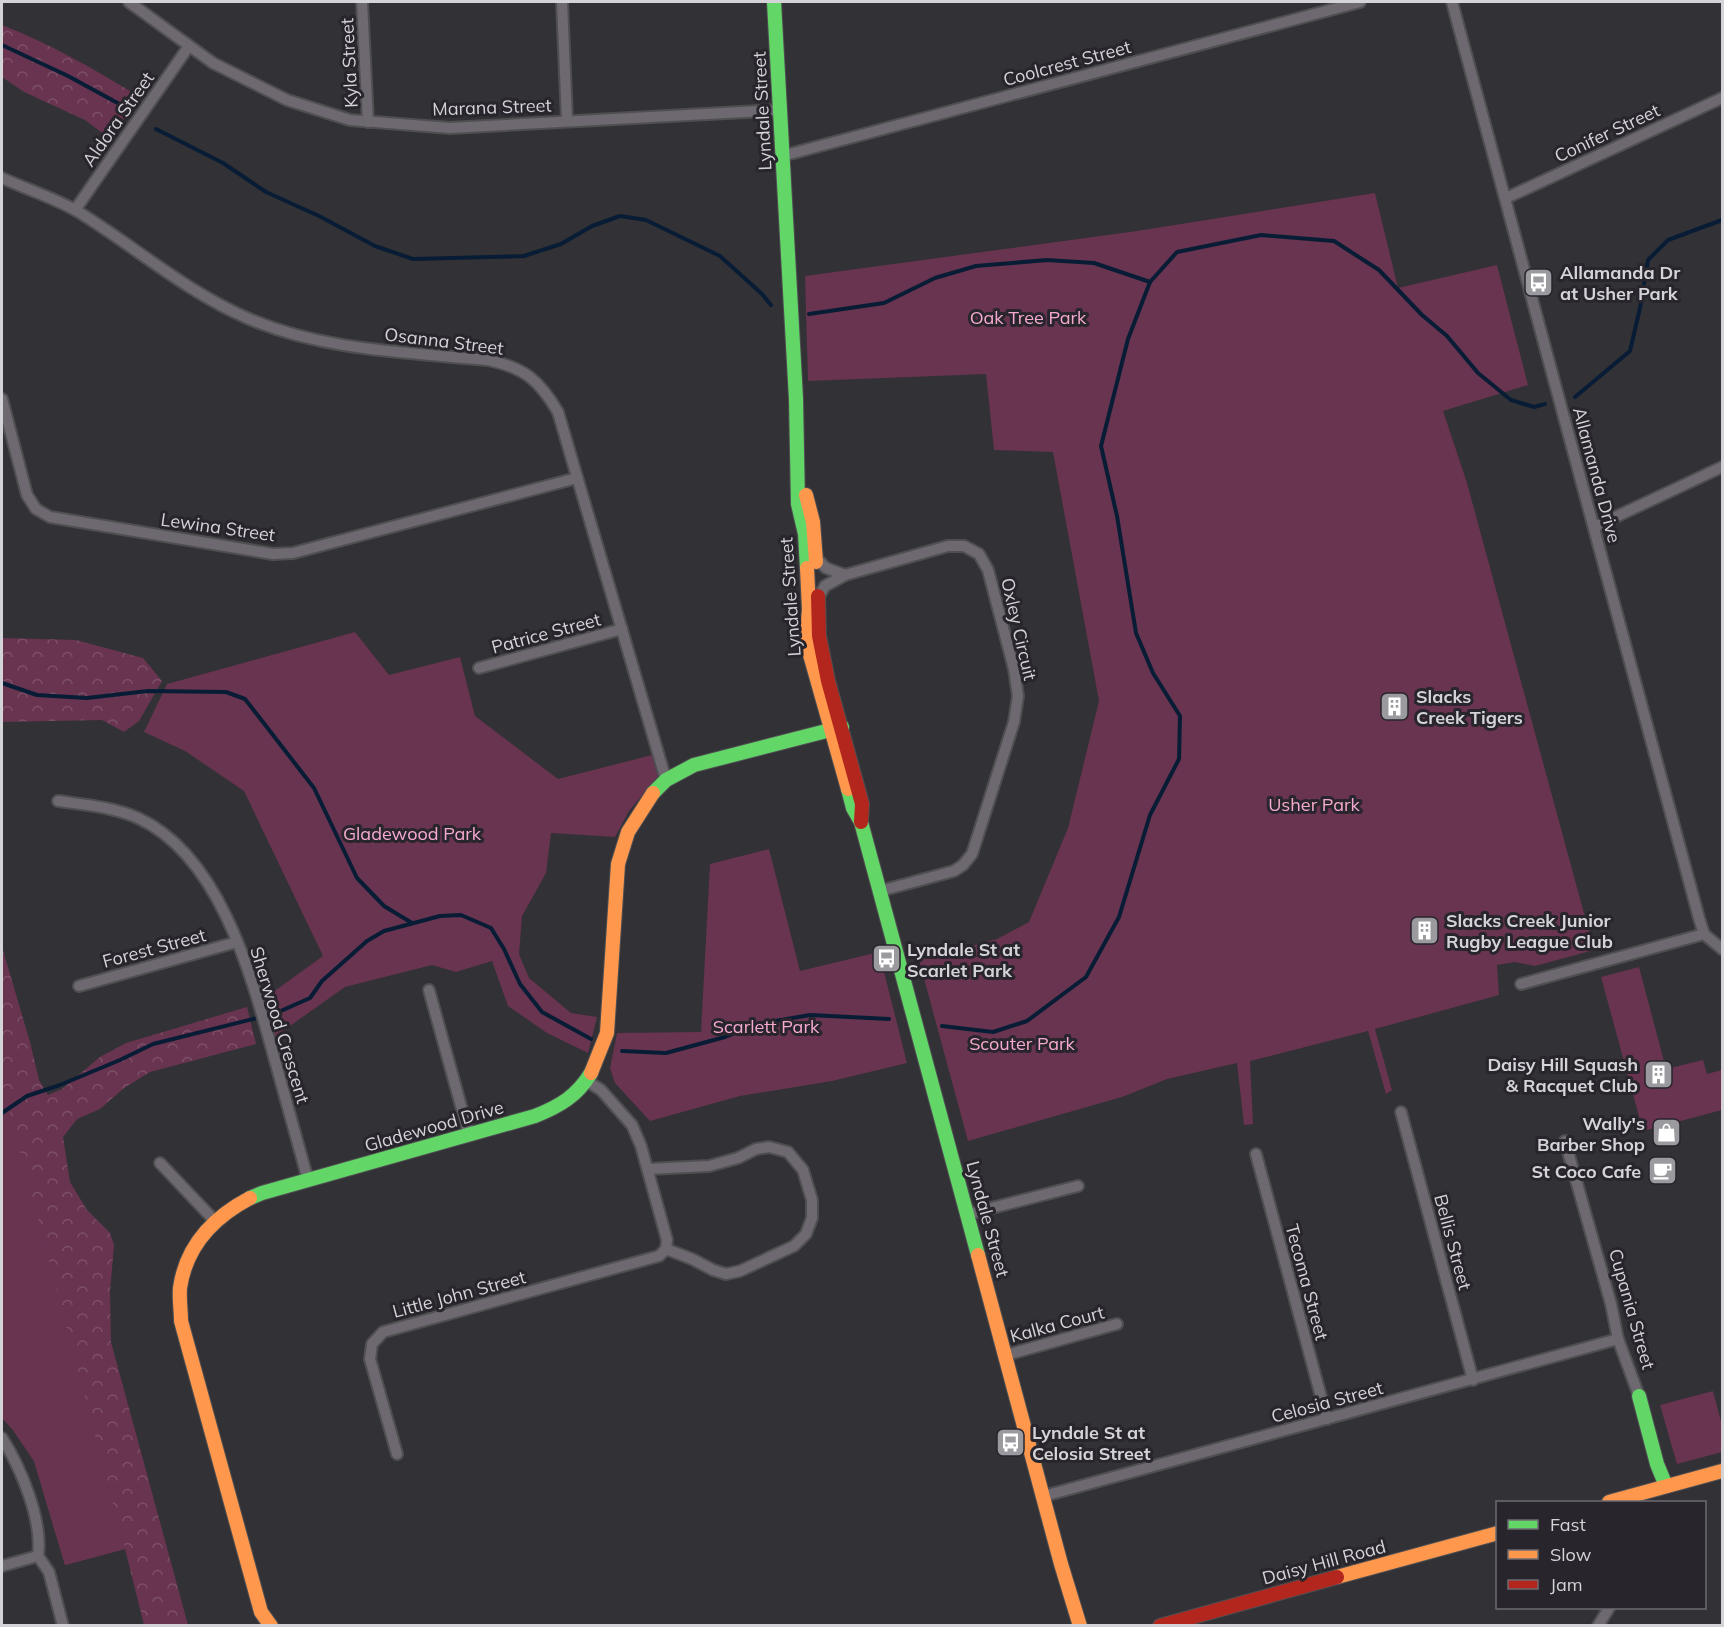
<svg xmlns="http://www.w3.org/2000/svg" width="1724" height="1627" font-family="Mulish,sans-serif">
  <defs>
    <pattern id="forest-crowns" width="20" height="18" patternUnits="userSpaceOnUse" patternTransform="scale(1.5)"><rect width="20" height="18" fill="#683450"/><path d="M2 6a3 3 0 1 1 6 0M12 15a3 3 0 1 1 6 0" fill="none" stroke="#7d5068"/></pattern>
  </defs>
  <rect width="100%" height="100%" fill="#323135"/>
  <!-- forest -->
  <g fill="url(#forest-crowns)">
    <path d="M2,25C51,44 96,70 141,98L109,138L85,120L24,92L2,77Z"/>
    <polygon points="2,638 76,640 143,658 162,681 139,721 124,732 102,720 2,722"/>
    <polygon points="2,947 30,1042 39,1080 48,1095 62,1089 100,1057 126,1043 247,1007 256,1044 150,1072 124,1088 100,1109 77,1119 63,1137 70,1182 87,1210 110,1233 114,1245 110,1292 111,1342 188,1625 144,1625 125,1549 65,1565 34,1461 13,1430 2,1418"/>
  </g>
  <!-- park -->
  <g fill="#683450">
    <polygon points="1375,193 1398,288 1497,265 1528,385 1443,411 1467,483 1594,950 1535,966 1515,962 1497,965 1499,995 1375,1029 1392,1090 1386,1094 1368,1031 1250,1061 1253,1124 1244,1125 1237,1063 1167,1079 1122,1097 968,1141 919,960 997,939 1029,922 1068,828 1099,701 1053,452 994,450 986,374 808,381 805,276 1137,231"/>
    <polygon points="355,632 389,675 460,657 475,716 558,779 652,755 658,776 629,811 615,837 551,833 546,873 522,916 519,954 529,978 571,1013 597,1017 588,1053 547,1033 508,1006 492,961 456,972 432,965 345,987 270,1040 258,1003 323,956 244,791 185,751 144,732 167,684"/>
    <polygon points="769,849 800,971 879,952 907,1063 832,1081 740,1096 650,1121 615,1083 610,1068 617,1033 701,1032 710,864"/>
    <polygon points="1639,967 1666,1069 1703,1060 1707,1074 1722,1070 1722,1110 1643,1131 1601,977"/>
    <polygon points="2,1082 125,1549 65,1565 34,1461 13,1430 2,1418"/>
    <polygon points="1713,1391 1722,1425 1722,1452 1677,1464 1660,1405"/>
  </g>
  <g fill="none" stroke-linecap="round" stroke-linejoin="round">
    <!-- stream -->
    <g stroke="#081d35" stroke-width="4">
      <polyline points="2,45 68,76 125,107"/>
      <polyline points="156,129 223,163 266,192 319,216 375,246 413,259 524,256 561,244 592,226 620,216 646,220 720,256 762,294 771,305"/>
      <polyline points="809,314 884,303 935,278 976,266 1047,260 1094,263 1150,282"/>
      <polyline points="1575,397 1630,351 1640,308 1648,260 1668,240 1722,220"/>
      <polyline points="2,683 37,695 87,698 148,691 226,692 245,699 314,788 357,878 384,906 412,923"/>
      <polyline points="274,1014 310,998 322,981 367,941 384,931 440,916 461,915 491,928 504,949 520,984 542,1012 591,1039"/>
      <polyline points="942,1026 993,1032 1027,1021 1086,977 1119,917 1150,815 1179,759 1180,716 1153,673 1136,633 1117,516 1101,446 1128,339 1150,282 1177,252 1261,235 1334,241 1379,270 1422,315 1447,336 1478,373 1511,400 1534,407 1545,404"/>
      <polyline points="622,1051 666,1053 725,1037 758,1024 810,1015 889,1019"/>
      <polyline points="2,1113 27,1096 60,1085 120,1060 153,1044 257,1018"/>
    </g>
    <defs>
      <g id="street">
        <polyline points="129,2 213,63 287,100 350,120 450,128 780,110"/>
        <polyline points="362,2 368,122"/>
        <polyline points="562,2 567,120"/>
        <polyline points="1452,2 1699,918 1704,934 1722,949"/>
        <polyline points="782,156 1360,2"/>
        <path d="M2,178C26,189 54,198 77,211C134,246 185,291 247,318C323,351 406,352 488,360C525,368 539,380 558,412L666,780"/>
        <polyline points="1506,198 1722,98"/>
        <polyline points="75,210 189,46"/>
        <polyline points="2,399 27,495 36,509 50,517 273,554 293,553 577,478"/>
        <polyline points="1594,527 1722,467"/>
        <polyline points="816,558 826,568 845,575"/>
        <polyline points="818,598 825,586 845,575 948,546 964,546 979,554 988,570 1014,669 1018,696 1014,722 972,854 963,865 954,871 880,891"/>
        <polyline points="479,668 622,629"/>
        <path d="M58,801C86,805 113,807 138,818C221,856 252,978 274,1057C285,1098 297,1139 308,1180"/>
        <polyline points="1521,984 1704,934"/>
        <polyline points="79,986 237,942"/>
        <polyline points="429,990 469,1135"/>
        <polyline points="587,1081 601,1090 632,1125 641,1146 667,1240 666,1249"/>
        <polyline points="1401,1112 1473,1380"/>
        <polyline points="1565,1141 1611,1304 1618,1339 1639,1396"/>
        <polyline points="1256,1154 1327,1419"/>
        <polyline points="160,1163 214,1220"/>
        <polyline points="648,1169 709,1166 738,1158 756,1149 769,1147 788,1152 803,1170 812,1200 812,1218 806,1234 794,1246 740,1271 726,1274 713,1270 692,1259 666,1249"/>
        <polyline points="968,1214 1078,1186"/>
        <polyline points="1006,1355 1117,1324"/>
        <path d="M2,1438C21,1468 43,1521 38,1556L49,1572L63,1626"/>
        <polyline points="397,1454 370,1359 372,1344 383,1332 659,1256 666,1249"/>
        <polyline points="1044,1496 1618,1339"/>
        <polyline points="2,1566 38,1556"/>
        <polyline points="1598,1626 1609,1608"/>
      </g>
      <g id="fast">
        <polyline points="774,2 796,399 798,504 805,534 807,568"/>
        <polyline points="848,789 853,808 861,822 978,1255"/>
        <polyline points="653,793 666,780 694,765 842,727"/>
        <path d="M250,1198L262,1193L535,1116C560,1106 577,1096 591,1073"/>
        <polyline points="1639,1396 1657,1464 1666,1486"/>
      </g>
      <g id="slow">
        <polyline points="806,495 813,522 816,562"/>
        <polyline points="807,568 809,609 807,634 809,651 848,789"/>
        <polyline points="591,1073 607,1033 618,864 628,832 653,793"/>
        <path d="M250,1198C214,1217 186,1246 180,1288C179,1299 181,1310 181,1321L261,1612L271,1626"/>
        <polyline points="978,1255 1061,1564 1080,1626"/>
        <polyline points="1609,1502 1722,1471"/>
        <polyline points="1337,1577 1498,1533"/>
      </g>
      <g id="jam">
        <polyline points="818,596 819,636 828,681 862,804 861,822"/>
        <polyline points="1160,1626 1337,1577"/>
      </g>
    </defs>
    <!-- street casing -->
    <use href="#street" stroke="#4f4f52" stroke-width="14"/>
    <!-- fast casing -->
    <use href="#fast" stroke="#4f4f52" stroke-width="16"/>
    <!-- slow casing -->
    <use href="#slow" stroke="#4f4f52" stroke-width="16"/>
    <!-- jam casing -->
    <use href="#jam" stroke="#4f4f52" stroke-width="16"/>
    <!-- street -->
    <use href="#street" stroke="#6e6870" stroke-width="10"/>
    <!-- fast -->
    <use href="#fast" stroke="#63d668" stroke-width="14"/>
    <!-- slow -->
    <use href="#slow" stroke="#ff974d" stroke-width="14"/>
    <!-- jam -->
    <use href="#jam" stroke="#b3261e" stroke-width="14"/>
  </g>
  <!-- icons -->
  <defs>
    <symbol id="bus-square" viewBox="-11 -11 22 22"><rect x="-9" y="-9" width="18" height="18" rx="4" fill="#9b9a9f" stroke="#28252d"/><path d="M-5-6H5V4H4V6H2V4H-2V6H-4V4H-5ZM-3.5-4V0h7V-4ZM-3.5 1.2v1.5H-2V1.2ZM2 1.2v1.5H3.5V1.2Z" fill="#fff"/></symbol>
    <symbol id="building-square" viewBox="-11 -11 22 22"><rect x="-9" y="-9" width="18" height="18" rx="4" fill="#9b9a9f" stroke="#28252d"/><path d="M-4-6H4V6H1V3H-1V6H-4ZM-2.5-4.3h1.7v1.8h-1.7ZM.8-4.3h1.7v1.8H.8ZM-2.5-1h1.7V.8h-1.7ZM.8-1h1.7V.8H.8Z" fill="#fff"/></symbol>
    <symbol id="shop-square" viewBox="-11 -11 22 22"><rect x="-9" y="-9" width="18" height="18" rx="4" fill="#9b9a9f" stroke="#28252d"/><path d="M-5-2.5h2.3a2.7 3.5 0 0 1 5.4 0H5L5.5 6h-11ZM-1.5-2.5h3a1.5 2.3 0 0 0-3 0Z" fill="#fff"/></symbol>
    <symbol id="cafe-square" viewBox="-11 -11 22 22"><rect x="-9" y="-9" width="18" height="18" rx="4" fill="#9b9a9f" stroke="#28252d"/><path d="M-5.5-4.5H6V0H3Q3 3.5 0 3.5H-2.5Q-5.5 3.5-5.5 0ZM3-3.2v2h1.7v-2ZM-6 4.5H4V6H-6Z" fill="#fff"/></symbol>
  </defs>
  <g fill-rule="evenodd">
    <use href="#bus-square" x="1522" y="266" width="33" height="33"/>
    <use href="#building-square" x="1378" y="690" width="33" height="33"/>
    <use href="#building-square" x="1408" y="914" width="33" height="33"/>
    <use href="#bus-square" x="870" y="942" width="33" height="33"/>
    <use href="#building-square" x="1642" y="1058" width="33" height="33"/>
    <use href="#shop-square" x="1650" y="1116" width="33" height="33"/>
    <use href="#cafe-square" x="1646" y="1154" width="33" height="33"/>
    <use href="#bus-square" x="994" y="1426" width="33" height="33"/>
  </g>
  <g text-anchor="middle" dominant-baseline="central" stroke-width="6" stroke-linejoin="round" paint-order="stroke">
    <!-- street labels -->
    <g font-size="18" fill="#d4d3d8" stroke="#28252d">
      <text transform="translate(349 63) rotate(-93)">Kyla Street</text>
      <text transform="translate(1067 63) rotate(-15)">Coolcrest Street</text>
      <text transform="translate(492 107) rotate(-2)">Marana Street</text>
      <text transform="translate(762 111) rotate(-93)">Lyndale Street</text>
      <text transform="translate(118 119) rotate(-55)">Aldora Street</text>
      <text transform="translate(1607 133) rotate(-25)">Conifer Street</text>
      <text transform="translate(444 341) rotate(7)">Osanna Street</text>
      <text transform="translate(1597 475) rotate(75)">Allamanda Drive</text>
      <text transform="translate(218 527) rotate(8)">Lewina Street</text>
      <text transform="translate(790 597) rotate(-94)">Lyndale Street</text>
      <text transform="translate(1019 629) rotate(77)">Oxley Circuit</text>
      <text transform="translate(546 633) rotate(-15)">Patrice Street</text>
      <text transform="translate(154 948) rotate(-15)">Forest Street</text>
      <text transform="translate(280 1025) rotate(73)">Sherwood Crescent</text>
      <text transform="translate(434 1126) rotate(-16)">Gladewood Drive</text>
      <text transform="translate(988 1219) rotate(75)">Lyndale Street</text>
      <text transform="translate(1453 1242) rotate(75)">Bellis Street</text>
      <text transform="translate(1307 1282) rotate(75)">Tecoma Street</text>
      <text transform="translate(459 1294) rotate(-15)">Little John Street</text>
      <text transform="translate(1632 1309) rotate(74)">Cupania Street</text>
      <text transform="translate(1057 1324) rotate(-15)">Kalka Court</text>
      <text transform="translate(1327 1402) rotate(-15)">Celosia Street</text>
      <text transform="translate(1324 1562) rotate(-15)">Daisy Hill Road</text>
    </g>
    <!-- poi labels -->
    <g font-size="18" font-weight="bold" fill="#d4d3d8" stroke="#28252d" text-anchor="start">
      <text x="1560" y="272">Allamanda Dr<tspan x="1560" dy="21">at Usher Park</tspan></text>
      <text x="1416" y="696">Slacks<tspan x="1416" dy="21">Creek Tigers</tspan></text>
      <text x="1446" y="920">Slacks Creek Junior<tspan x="1446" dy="21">Rugby League Club</tspan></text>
      <text x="907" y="949">Lyndale St at<tspan x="907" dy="21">Scarlet Park</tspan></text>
      <text x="1638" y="1064" text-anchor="end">Daisy Hill Squash<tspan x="1638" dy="21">&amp; Racquet Club</tspan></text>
      <text x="1645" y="1123" text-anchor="end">Wally's<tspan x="1645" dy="21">Barber Shop</tspan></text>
      <text x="1641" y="1171" text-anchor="end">St Coco Cafe</text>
      <text x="1032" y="1432">Lyndale St at<tspan x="1032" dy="21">Celosia Street</tspan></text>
    </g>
    <!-- park labels -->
    <g font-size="18" fill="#f7aacf" stroke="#28252d">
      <text x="1028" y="317">Oak Tree Park</text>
      <text x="1314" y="804">Usher Park</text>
      <text x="412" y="833">Gladewood Park</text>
      <text x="766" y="1026">Scarlett Park</text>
      <text x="1022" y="1043">Scouter Park</text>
    </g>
  </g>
  <!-- border -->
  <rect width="1724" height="1627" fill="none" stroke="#d4d3d8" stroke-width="6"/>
  <!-- legend -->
  <rect x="1496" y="1501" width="210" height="108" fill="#28252d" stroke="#6d6b71" stroke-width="1.5"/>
  <rect x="1508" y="1520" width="30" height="9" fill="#63d668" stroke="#6d6b71" stroke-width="1.5"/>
  <text x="1550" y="1531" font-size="18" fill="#d4d3d8">Fast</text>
  <rect x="1508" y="1550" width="30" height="9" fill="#ff974d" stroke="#6d6b71" stroke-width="1.5"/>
  <text x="1550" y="1561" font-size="18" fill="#d4d3d8">Slow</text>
  <rect x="1508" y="1580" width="30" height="9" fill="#b3261e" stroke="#6d6b71" stroke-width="1.5"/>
  <text x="1550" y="1591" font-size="18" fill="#d4d3d8">Jam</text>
</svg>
